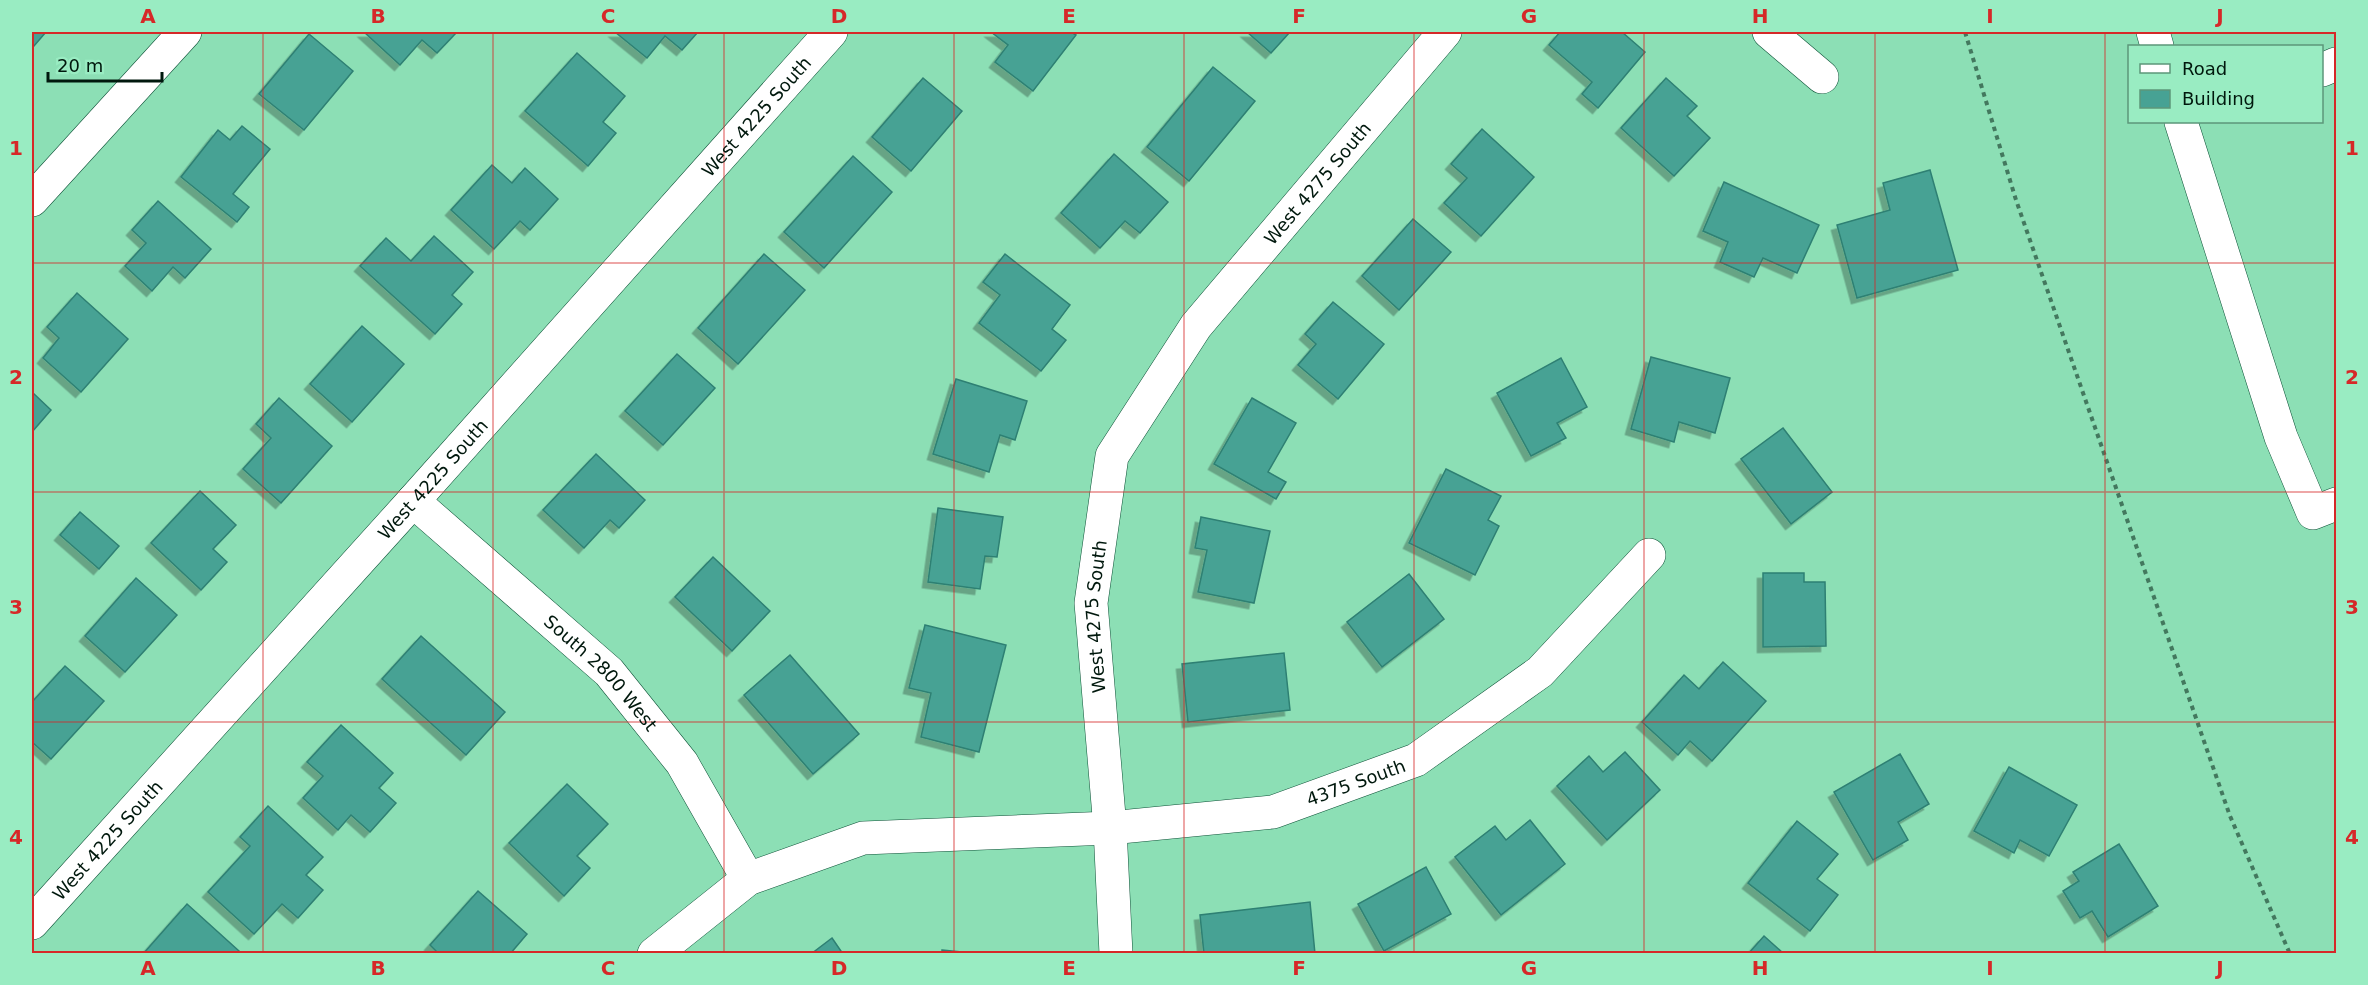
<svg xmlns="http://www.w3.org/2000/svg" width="2368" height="985" font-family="'DejaVu Sans',sans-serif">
  <defs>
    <filter id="shadow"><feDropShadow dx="-5.5" dy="5.5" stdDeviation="0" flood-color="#0004"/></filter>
  </defs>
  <rect width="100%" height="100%" fill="#8cdfb5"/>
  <!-- building -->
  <g fill="#47a294" stroke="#2e8073" stroke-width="1.5" filter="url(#shadow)">
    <polygon points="32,32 46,32 34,46 32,44"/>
    <polygon points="364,32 457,32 437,53 422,40 400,65"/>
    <polygon points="615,32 698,32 682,50 665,36 647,58"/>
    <polygon points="991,32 1071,32 1076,35 1033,91 995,62 1008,45"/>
    <polygon points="1247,32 1290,32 1271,53"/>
    <polygon points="1560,32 1622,32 1645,52 1598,108 1582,94 1592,82 1549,45"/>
    <polygon points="309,34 353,71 304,130 259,94"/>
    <polygon points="577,53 625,96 603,122 616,133 588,166 525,111"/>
    <polygon points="1213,67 1255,101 1189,181 1147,147"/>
    <polygon points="923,78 962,111 911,171 872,137"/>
    <polygon points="1666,78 1697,106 1687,116 1710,138 1674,176 1621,128"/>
    <polygon points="242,126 270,149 233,194 249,207 237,222 181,177 218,130 230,140"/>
    <polygon points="1482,129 1534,177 1481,236 1444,203 1467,178 1451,164"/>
    <polygon points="1114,154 1168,202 1140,233 1125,221 1100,248 1061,213"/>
    <polygon points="853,156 892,192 824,268 784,232"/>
    <polygon points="492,165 512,183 525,168 558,199 530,230 520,221 494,249 451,210"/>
    <polygon points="1930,170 1958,270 1857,298 1837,225 1890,210 1883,183"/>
    <polygon points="1724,182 1819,225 1797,273 1763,258 1754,277 1720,262 1728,242 1703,231"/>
    <polygon points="158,201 211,249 185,278 173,267 152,291 125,266 146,243 132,230"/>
    <polygon points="1413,219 1451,252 1399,310 1362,276"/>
    <polygon points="434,236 473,272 452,295 462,304 435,334 360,266 386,238 411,261"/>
    <polygon points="764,254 805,290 738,364 698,328"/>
    <polygon points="1005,254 1070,305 1052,329 1066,340 1041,371 979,323 1000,295 983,282"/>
    <polygon points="77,293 128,339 81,392 43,358 59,338 47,327"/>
    <polygon points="1333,302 1384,344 1338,399 1298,365 1316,344 1305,334"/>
    <polygon points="362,326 404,364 352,422 310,384"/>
    <polygon points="677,354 715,388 663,445 625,411"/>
    <polygon points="1651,357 1730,378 1715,433 1679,422 1674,442 1631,429"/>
    <polygon points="1561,358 1587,407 1557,423 1566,438 1531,456 1497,393"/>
    <polygon points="956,379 1027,401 1015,440 1000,435 989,472 933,454"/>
    <polygon points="32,392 51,410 32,432"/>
    <polygon points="279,398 332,446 281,503 243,469 271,438 256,424"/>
    <polygon points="1252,398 1296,423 1268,472 1286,482 1276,499 1214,464"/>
    <polygon points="1783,428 1832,492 1791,524 1741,459"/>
    <polygon points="596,454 645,500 619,528 610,520 584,548 543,510"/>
    <polygon points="1446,469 1501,496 1488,520 1499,526 1475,575 1409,543"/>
    <polygon points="200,491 236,525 213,549 227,562 201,590 151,543"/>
    <polygon points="938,508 1003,517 997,557 985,556 980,589 928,582"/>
    <polygon points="80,512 119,546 99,569 60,535"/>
    <polygon points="1201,517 1270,531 1254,603 1198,592 1207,550 1195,548"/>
    <polygon points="713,557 770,611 732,651 675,597"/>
    <polygon points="1763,573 1804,573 1804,582 1825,582 1826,646 1763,647"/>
    <polygon points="1409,574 1444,619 1382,667 1347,622"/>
    <polygon points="136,578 177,615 125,672 85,636"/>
    <polygon points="925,625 1006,645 979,752 921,737 931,693 909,688"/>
    <polygon points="421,636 505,712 466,755 382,679"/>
    <polygon points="1284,653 1290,710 1188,722 1182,664"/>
    <polygon points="790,655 859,734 813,774 744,695"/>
    <polygon points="1723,662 1766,701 1712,761 1690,741 1678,755 1642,722 1684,675 1699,689"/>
    <polygon points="65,666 104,701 51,759 32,742 32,702"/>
    <polygon points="341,725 393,773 379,788 396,803 370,832 351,815 338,830 303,798 323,776 307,762"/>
    <polygon points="1625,752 1660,790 1607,840 1557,786 1589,756 1603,772"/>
    <polygon points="1900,754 1929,804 1898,822 1908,840 1873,860 1834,792"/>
    <polygon points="2009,767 2077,805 2049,856 2020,840 2014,853 1974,831"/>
    <polygon points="567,784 608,824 577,856 590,868 564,896 509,843"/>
    <polygon points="268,806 323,857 306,875 323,890 298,918 282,904 254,934 208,892 250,846 240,837"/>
    <polygon points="1530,820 1565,864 1501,915 1455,857 1495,826 1506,840"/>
    <polygon points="1797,821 1838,854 1817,879 1838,895 1810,931 1748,883"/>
    <polygon points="2119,844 2158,906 2108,937 2092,911 2080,918 2063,891 2079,881 2073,872"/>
    <polygon points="1426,867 1451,914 1384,951 1358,904"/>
    <polygon points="478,891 527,934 510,954 439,954 430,945"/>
    <polygon points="1310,902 1315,954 1204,954 1200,915"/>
    <polygon points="187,904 239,951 236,954 143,954"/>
    <polygon points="1764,936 1784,954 1748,954"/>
    <polygon points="832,938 843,954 811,954"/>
    <polygon points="942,950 982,954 942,954"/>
  </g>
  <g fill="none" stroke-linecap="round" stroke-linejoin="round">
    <defs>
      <g id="street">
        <polyline points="1769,32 1822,77"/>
        <polyline points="2153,32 2157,46"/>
        <polyline points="2322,70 2336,64"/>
        <polyline points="2181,122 2281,437 2313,513 2336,504"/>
        <polyline points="32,200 185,32"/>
        <path id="s1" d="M413,501L609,672L682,763L748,879"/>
        <path id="s2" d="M32,923L413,501L831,32"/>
        <path id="s3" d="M654,954L748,879L863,838L1110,828L1091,603L1112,456L1196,326L1445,32"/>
        <path id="s4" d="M1116,954L1110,828L1273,812L1416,760L1540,672L1649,555"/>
      </g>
    </defs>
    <!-- street casing -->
    <use href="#street" stroke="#0d5237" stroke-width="34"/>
    <!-- path -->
    <polyline stroke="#43785e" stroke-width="4" stroke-dasharray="4.5 4.5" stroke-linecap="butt" points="1965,32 2016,200 2230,816 2290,954"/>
    <!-- street -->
    <use href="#street" stroke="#fff" stroke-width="33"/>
  </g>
  <!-- grid -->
  <path fill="none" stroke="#d62828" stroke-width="1.5" stroke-opacity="0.55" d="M263,32V954M493,32V954M724,32V954M954,32V954M1184,32V954M1414,32V954M1644,32V954M1875,32V954M2105,32V954M32,263H2336M32,492H2336M32,722H2336"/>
  <g text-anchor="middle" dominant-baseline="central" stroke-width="4.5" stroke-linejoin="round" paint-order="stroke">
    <!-- street labels -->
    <g font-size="18" fill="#00180d" stroke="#99ecc2">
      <text stroke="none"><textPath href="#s2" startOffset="1084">West 4225 South</textPath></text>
      <text stroke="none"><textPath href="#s3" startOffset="1206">West 4275 South</textPath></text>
      <text stroke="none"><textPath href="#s2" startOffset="598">West 4225 South</textPath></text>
      <text stroke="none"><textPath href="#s3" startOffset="702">West 4275 South</textPath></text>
      <text stroke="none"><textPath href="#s1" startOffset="255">South 2800 West</textPath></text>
      <text stroke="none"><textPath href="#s4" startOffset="378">4375 South</textPath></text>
      <text stroke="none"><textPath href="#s2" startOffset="112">West 4225 South</textPath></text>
    </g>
  </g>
  <!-- border -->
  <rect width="2368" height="985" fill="none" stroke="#99ecc2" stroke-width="66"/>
  <!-- legend -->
  <rect x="2128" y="45" width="195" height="78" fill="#99ecc2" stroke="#5c977a" stroke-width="1.5"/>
  <rect x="2140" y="64" width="30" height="9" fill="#ffffff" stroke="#5c977a" stroke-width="1.5"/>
  <text x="2182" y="75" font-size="18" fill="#00180d">Road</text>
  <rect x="2140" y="90" width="30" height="18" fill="#47a294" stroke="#5c977a" stroke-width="1.5"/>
  <text x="2182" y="105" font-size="18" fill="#00180d">Building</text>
  <!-- scale -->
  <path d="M48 72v9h114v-9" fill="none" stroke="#00180d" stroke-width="3"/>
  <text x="57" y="72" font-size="18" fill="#00180d" stroke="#99ecc2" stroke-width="4.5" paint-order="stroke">20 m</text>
  <rect x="33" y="33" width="2302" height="919" fill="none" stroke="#d62828" stroke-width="2"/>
  <g font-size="20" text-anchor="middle" font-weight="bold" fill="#d62828">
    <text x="148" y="23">A</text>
    <text x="378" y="23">B</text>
    <text x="608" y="23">C</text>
    <text x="839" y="23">D</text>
    <text x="1069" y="23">E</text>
    <text x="1299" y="23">F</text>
    <text x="1529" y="23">G</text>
    <text x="1760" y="23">H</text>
    <text x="1990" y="23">I</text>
    <text x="2220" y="23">J</text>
    <text x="16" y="155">1</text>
    <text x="2352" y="155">1</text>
    <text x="16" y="384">2</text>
    <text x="2352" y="384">2</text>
    <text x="16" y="614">3</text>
    <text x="2352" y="614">3</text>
    <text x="16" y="844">4</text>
    <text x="2352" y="844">4</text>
    <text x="148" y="975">A</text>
    <text x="378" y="975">B</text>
    <text x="608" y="975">C</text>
    <text x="839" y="975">D</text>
    <text x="1069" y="975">E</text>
    <text x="1299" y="975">F</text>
    <text x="1529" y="975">G</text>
    <text x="1760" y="975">H</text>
    <text x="1990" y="975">I</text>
    <text x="2220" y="975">J</text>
  </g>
</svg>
